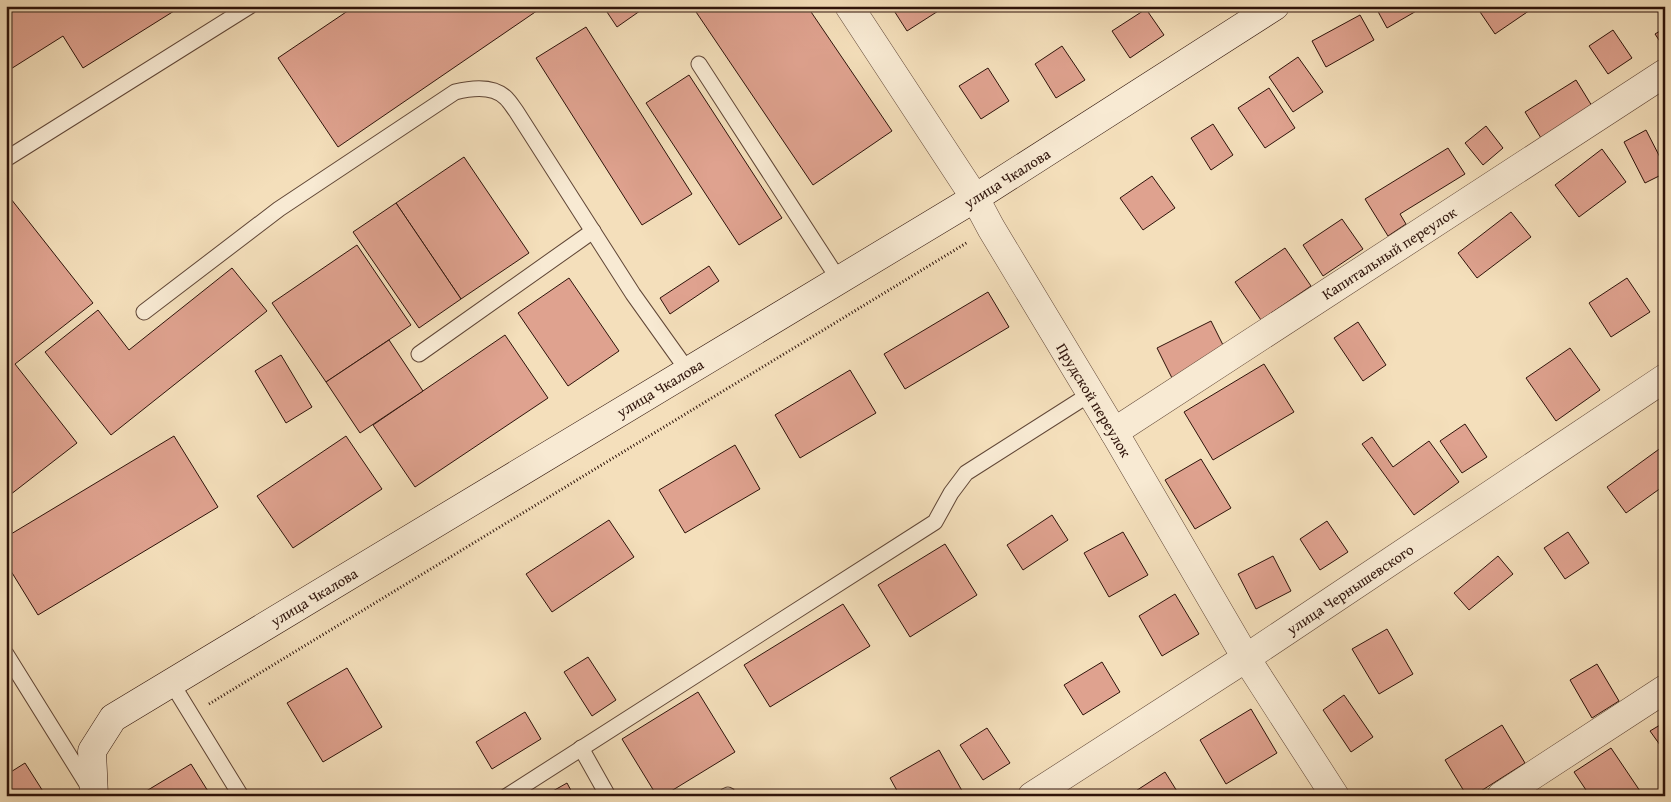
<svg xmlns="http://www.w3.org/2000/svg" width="1671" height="802" font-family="'Gentium Book Plus',serif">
  <rect width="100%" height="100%" fill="#f4dfbb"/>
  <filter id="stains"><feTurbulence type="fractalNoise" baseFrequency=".004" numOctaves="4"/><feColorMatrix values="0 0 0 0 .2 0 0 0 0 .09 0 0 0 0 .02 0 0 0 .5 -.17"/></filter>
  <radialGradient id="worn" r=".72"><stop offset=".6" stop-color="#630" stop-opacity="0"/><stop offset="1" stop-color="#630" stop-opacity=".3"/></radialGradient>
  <!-- building -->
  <g fill="#dfa28f" stroke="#2e130a">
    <polygon points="6,6 182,6 83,68 63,36 6,72"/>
    <polygon points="355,6 544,6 338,147 278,58"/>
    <polygon points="603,6 647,6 617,27"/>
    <polygon points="692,6 807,6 892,131 813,185"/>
    <polygon points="891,6 946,6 907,31"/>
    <polygon points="1375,6 1425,6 1387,28"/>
    <polygon points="1476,6 1536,6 1495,34"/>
    <polygon points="1146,9 1164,35 1130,58 1112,31"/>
    <polygon points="1360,15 1374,40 1326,67 1312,41"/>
    <polygon points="586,27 692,194 642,225 536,58"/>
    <polygon points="1665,28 1665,49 1655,34"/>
    <polygon points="1613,30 1632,58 1608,74 1589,46"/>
    <polygon points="1062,46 1085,80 1056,98 1035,64"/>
    <polygon points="1298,57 1323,92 1293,112 1269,77"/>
    <polygon points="988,68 1009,101 981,119 959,86"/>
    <polygon points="689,75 782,218 739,245 646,103"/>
    <polygon points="1576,80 1592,106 1541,138 1525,112"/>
    <polygon points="1269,88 1295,128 1265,148 1238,108"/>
    <polygon points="1213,124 1233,155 1211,170 1191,138"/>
    <polygon points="1486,126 1503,148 1483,165 1465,143"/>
    <polygon points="1646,130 1665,167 1665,173 1645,183 1624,142"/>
    <polygon points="1448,148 1465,174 1400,214 1406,224 1388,236 1365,199"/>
    <polygon points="1602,149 1626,182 1579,217 1555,185"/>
    <polygon points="464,157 529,253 461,299 396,203"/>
    <polygon points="1152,176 1175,208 1143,230 1120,198"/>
    <polygon points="11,199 93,303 15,364 77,443 6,498 6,203"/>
    <polygon points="396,203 461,299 419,328 353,232"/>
    <polygon points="1511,212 1531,237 1477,278 1458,253"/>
    <polygon points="1342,219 1363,249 1323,276 1303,245"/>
    <polygon points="357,245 411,325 326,382 272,303"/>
    <polygon points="1285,248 1311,286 1261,320 1235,282"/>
    <polygon points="709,266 719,281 670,314 660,298"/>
    <polygon points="232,268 267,311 111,435 45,352 98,310 129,350"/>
    <polygon points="569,278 619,351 568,386 518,313"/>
    <polygon points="1627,278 1650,312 1611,337 1589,303"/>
    <polygon points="988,292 1009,327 905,389 884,354"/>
    <polygon points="1211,321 1226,351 1172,378 1157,348"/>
    <polygon points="1358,322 1386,365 1363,381 1334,338"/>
    <polygon points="505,335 548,398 415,487 373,425"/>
    <polygon points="389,340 423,391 360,433 326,382"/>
    <polygon points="1570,348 1600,390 1556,421 1526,378"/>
    <polygon points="281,355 312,407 286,423 255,371"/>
    <polygon points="1264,364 1294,412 1213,460 1184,412"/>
    <polygon points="850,370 876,413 800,458 775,415"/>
    <polygon points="1465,424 1487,457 1462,473 1440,441"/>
    <polygon points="174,436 218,507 38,615 6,563 6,537"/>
    <polygon points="346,436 382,489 293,548 257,496"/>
    <polygon points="1372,437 1393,467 1429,441 1459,482 1414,515 1362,444"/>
    <polygon points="735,445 760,489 685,533 659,490"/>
    <polygon points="1662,447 1665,450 1665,485 1626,513 1607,487"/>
    <polygon points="1201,459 1231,508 1195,529 1165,480"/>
    <polygon points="1052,515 1068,540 1023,570 1007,545"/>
    <polygon points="609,520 634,557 552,612 526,574"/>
    <polygon points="1327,521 1348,552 1320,570 1300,539"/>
    <polygon points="1123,532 1148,575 1109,597 1084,553"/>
    <polygon points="1568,532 1589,563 1565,579 1544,548"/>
    <polygon points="945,544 977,595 910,637 878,585"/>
    <polygon points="1273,556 1291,591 1256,609 1238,574"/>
    <polygon points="1498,556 1513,574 1469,610 1454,593"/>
    <polygon points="1175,594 1199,634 1162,656 1139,616"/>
    <polygon points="843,604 870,646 770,707 744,665"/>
    <polygon points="1387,629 1413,674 1379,694 1352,649"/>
    <polygon points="588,657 616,700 592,716 564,672"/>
    <polygon points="1102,662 1120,692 1083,715 1064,685"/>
    <polygon points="1597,664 1619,701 1592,718 1570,680"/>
    <polygon points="347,668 382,727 323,762 287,703"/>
    <polygon points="698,692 735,752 663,796 657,796 622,739"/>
    <polygon points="1344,695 1373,737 1351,752 1323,710"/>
    <polygon points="1251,709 1277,753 1226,784 1200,740"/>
    <polygon points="525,712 541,739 492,769 476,742"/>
    <polygon points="1665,722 1665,752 1650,731"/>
    <polygon points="1502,725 1525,763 1473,796 1467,796 1445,760"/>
    <polygon points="987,728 1010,763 983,780 960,745"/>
    <polygon points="1611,748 1640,791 1633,796 1590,796 1574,772"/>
    <polygon points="939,750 965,796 900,796 890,778"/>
    <polygon points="25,763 46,796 6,796 6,775"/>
    <polygon points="191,764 211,796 144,796 143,793"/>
    <polygon points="1165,772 1180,796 1128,796"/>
    <polygon points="567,783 574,796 544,796"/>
  </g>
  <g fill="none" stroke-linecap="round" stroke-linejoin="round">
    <defs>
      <g id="lane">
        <polyline points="699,64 839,280"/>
        <polyline points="6,159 250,6"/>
        <path d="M144,312L279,209L455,92C471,88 493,85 506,98C510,102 513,107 516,111L633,294L688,371"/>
        <polyline points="419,354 593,231"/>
        <polyline points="6,654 90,789"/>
        <polyline points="171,682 241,796"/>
        <polyline points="581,748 608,796"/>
        <polyline points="507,796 935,522 951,493 966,473 1090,394"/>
        <polyline points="726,796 728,795"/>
      </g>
      <g id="street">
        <polyline points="849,6 975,198 991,228 1114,432 1246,658 1335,796"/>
        <polyline points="1114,432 1665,73"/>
        <polyline points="1032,796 1246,658 1665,378"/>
        <polyline points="1501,796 1665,689"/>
      </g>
      <polyline id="secondary" points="94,796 92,751 113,718 975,198 1275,6"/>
    </defs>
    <!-- lane casing -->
    <use href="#lane" stroke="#604636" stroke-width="17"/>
    <!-- street casing -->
    <use href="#street" stroke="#604636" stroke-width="29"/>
    <!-- secondary casing -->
    <use href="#secondary" stroke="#2e130a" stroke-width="29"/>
    <!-- path -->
    <polyline stroke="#2e130a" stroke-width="3" stroke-dasharray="1 2.5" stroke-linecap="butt" points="209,704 968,242"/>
    <!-- lane -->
    <use href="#lane" stroke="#f8ead3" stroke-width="15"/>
    <!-- street -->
    <use href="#street" stroke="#f8ead3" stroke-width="28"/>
    <!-- secondary -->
    <use href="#secondary" stroke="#f8ead3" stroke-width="28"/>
  </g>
  <g text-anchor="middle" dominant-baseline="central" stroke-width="4.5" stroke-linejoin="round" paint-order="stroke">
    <!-- street labels -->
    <g font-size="15" fill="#2e130a" stroke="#f8ead3">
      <text transform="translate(1007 178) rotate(-32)">улица Чкалова</text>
      <text transform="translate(1389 253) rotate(-33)">Капитальный переулок</text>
      <text transform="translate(660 388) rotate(-31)">улица Чкалова</text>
      <text transform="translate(1094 400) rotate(59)">Прудской переулок</text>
      <text transform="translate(1350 589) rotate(-34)">улица Чернышевского</text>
      <text transform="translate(314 597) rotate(-31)">улица Чкалова</text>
    </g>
  </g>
  <!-- margin -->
  <rect width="1671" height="802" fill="none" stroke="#f4dfbb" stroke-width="25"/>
  <rect x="8" y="8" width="1656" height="787" fill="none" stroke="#2e130a" stroke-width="2.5"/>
  <rect x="12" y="12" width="1646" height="777" fill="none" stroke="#2e130a"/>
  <rect width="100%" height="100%" filter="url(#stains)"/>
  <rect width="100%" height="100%" fill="url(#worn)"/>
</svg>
